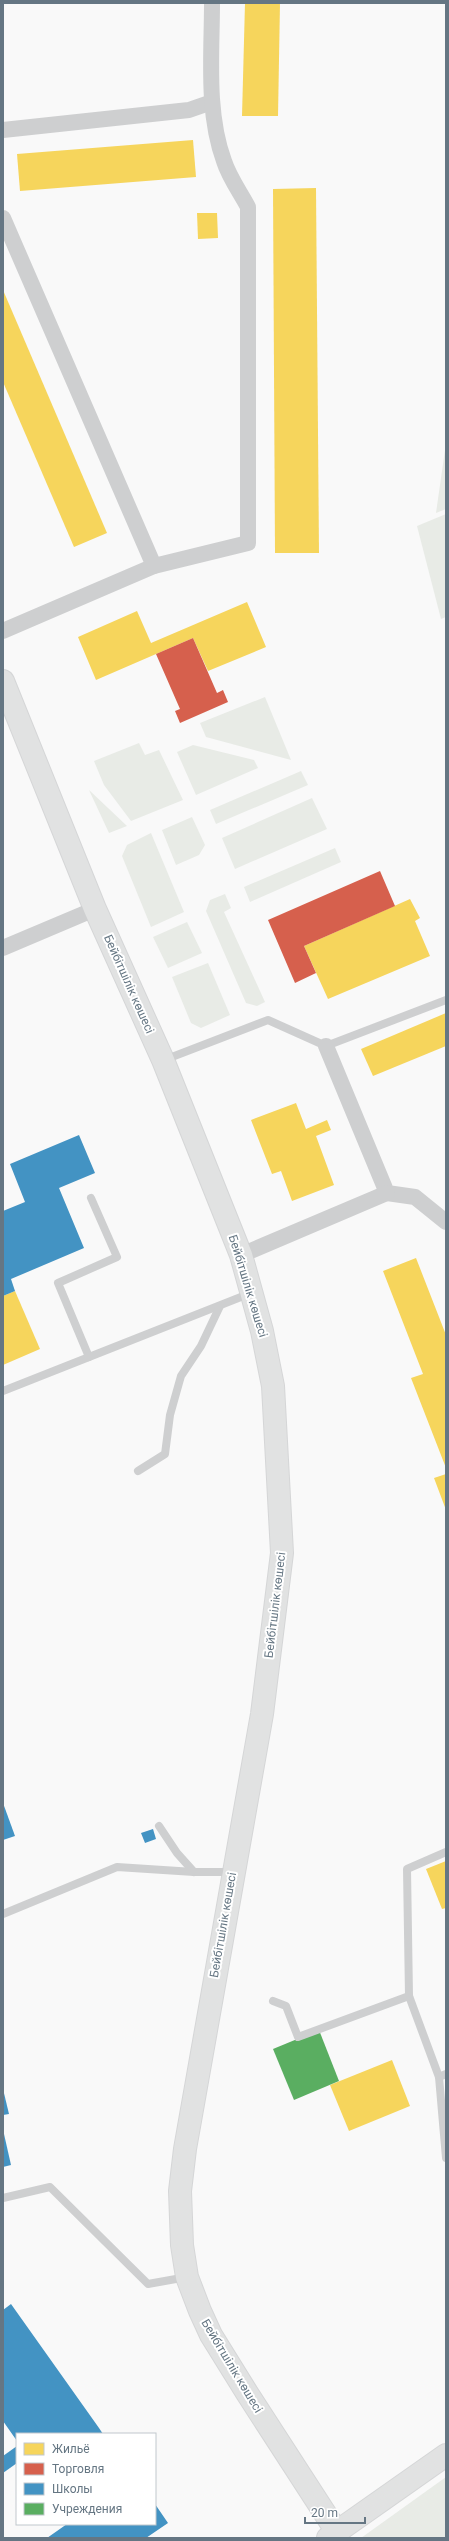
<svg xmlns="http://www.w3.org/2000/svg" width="449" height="2541" font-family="Roboto,sans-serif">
  <rect width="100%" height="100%" fill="#f9f9f9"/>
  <!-- green -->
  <g fill="#e8ebe6">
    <polygon points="445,450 446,509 436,513"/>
    <polygon points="446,514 446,617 441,619 417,526"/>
    <polygon points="265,697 291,760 206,737 200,723"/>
    <polygon points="139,743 145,755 159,750 183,800 131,821 104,785 94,761"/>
    <polygon points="193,745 254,760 258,768 196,795 177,752"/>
    <polygon points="301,771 308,785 216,824 210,810"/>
    <polygon points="89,790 127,826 109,833"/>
    <polygon points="312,798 327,829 235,869 222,838"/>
    <polygon points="192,817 205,845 199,855 176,865 162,830"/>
    <polygon points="151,833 184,912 151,927 122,856 127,845"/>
    <polygon points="335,848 341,862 250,902 244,887"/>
    <polygon points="225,894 231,908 224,912 265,1002 257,1006 246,1003 206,911 210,900"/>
    <polygon points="187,922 202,953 168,968 153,937"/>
    <polygon points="208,963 230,1015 201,1028 191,1023 172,977"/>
    <polygon points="446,2477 446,2538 361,2538"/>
  </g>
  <!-- homes -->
  <g fill="#f6d55c">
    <polygon points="245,3 280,3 278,116 242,116"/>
    <polygon points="193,140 196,177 20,191 17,154"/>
    <polygon points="316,188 319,553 275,553 273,189"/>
    <polygon points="197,213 217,213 218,238 198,239"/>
    <polygon points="3,290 107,533 74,547 3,382"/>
    <polygon points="247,602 266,647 208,671 193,638 96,680 78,637 137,611 151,643"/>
    <polygon points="410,899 420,918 415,921 430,956 328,999 304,946"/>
    <polygon points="446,1013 446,1046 373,1076 361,1049"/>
    <polygon points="296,1103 306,1129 327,1120 331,1130 316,1136 334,1185 292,1201 281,1171 272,1174 251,1120"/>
    <polygon points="416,1258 446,1335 446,1468 411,1378 423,1374 383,1271"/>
    <polygon points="15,1291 40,1349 3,1365 3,1296"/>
    <polygon points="446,1474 446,1510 434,1478"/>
    <polygon points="446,1861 446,1908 442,1909 426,1869"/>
    <polygon points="392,2060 410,2106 349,2131 330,2085"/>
  </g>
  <!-- shops -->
  <g fill="#d6604d">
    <polygon points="193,638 217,693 223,690 228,702 180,723 175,711 180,709 156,654"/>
    <polygon points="380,871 395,906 304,946 316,973 295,983 268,920"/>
  </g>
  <!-- schools -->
  <g fill="#4393c3">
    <polygon points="79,1135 95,1173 59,1188 84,1248 11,1279 15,1291 3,1296 3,1211 25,1202 10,1164"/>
    <polygon points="3,1803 15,1836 3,1840"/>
    <polygon points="153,1829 156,1839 145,1843 141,1833"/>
    <polygon points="3,2089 9,2114 3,2115"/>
    <polygon points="4,2134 11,2165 3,2167 3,2135"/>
    <polygon points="11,2304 99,2428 103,2434 17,2434 17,2441 3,2421 3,2310"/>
    <polygon points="17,2446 17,2463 3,2473 3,2456"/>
    <polygon points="155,2504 168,2523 146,2538 47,2538 67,2524 155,2524"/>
  </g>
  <!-- public -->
  <polygon fill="#5aae61" points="319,2030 339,2081 294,2100 273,2049"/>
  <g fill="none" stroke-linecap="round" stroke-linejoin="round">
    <defs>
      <g id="secondary">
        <polyline points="3,681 95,909 163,1060 241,1255 262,1331 273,1386 282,1553 262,1714 185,2149 180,2191 182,2245 187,2277 200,2311 211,2335 247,2393 337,2532"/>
        <polyline points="328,2538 446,2455"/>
      </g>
    </defs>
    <!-- secondary casing -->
    <use href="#secondary" stroke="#d5d6d7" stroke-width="24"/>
    <!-- lane -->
    <g stroke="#cecfd0" stroke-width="8">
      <polyline points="164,1060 268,1020 326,1046 446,1000"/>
      <polyline points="89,1357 58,1283 117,1257 91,1198"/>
      <polyline points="3,1391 251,1293"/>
      <polyline points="138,1471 165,1454 170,1415 181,1376 201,1346 220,1306"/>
      <polyline points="159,1826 177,1853 194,1872"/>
      <polyline points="446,1852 407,1869 409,1996 439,2077 446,2074"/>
      <polyline points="3,1914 117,1867 194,1872 233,1872"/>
      <polyline points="273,2001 286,2006 298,2037 409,1996"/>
      <polyline points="439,2077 446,2158"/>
      <polyline points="3,2198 50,2187 148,2284 187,2277"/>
    </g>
    <!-- street -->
    <g stroke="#cecfd0" stroke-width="16">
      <polyline points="3,130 189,110 212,102"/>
      <polyline points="3,218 154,566 3,631"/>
      <path d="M154,566L248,543V207C240,192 229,177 224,161C206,112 212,54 212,3"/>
      <polyline points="3,948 95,909"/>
      <polyline points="326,1046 387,1193 415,1197 446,1222"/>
      <polyline points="241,1255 387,1193"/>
    </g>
    <!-- secondary -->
    <use href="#secondary" stroke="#e1e2e2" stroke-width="22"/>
  </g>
  <g text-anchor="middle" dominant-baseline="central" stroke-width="4" stroke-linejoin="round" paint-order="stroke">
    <!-- street labels -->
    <g font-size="12" fill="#657683" stroke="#fff">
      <text transform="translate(129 984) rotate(66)">Бейбітшілік көшесі</text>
      <text transform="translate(248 1286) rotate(73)">Бейбітшілік көшесі</text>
      <text transform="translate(275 1605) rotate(-83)">Бейбітшілік көшесі</text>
      <text transform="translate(223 1925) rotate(-80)">Бейбітшілік көшесі</text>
      <text transform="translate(232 2366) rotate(59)">Бейбітшілік көшесі</text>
    </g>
  </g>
  <!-- border -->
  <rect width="449" height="2541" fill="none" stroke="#657683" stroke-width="8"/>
  <!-- legend -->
  <rect x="16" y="2433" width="140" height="92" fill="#ffffff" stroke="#c1c8cd"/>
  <rect x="24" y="2443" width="20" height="12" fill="#f6d55c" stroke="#c1c8cd"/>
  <text x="52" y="2453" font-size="12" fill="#657683">Жильё</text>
  <rect x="24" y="2463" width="20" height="12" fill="#d6604d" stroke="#c1c8cd"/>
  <text x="52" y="2473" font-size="12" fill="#657683">Торговля</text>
  <rect x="24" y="2483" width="20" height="12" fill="#4393c3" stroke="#c1c8cd"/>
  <text x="52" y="2493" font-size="12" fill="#657683">Школы</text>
  <rect x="24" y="2503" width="20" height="12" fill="#5aae61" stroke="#c1c8cd"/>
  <text x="52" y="2513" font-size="12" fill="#657683">Учреждения</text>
  <!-- scale -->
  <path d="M305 2517v6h60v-6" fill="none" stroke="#657683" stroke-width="2"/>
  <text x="311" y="2517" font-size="12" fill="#657683" stroke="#ffffff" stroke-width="3" paint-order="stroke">20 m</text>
</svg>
